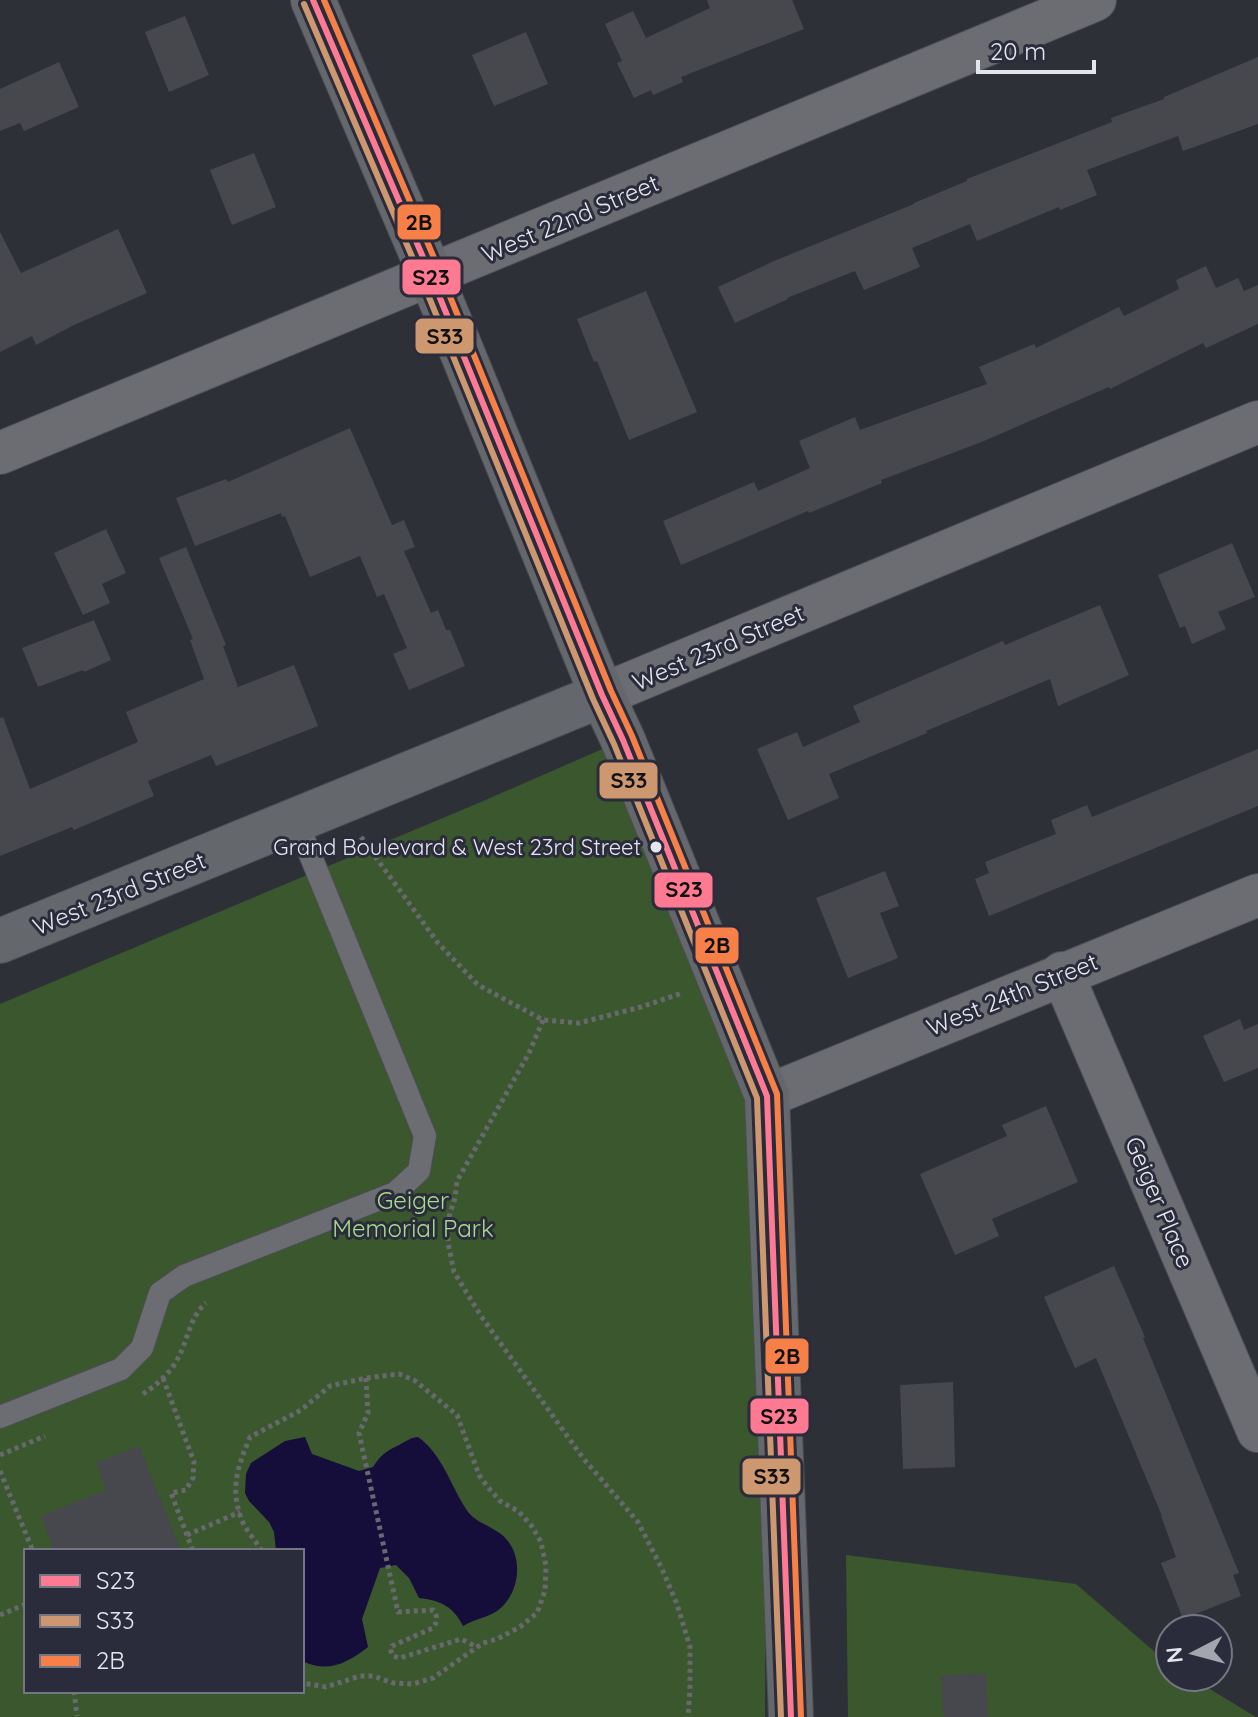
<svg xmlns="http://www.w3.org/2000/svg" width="1258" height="1717" font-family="Quicksand,sans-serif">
  <rect width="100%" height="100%" fill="#2e3038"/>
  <!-- green -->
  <g fill="#3b572e" fill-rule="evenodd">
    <path d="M623,740L767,1096L765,1717H0V1004L481,802ZM26,1551H302V1691H26Z"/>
    <polygon points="846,1555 1076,1584 1170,1665 1170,1677 1190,1677 1256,1717 848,1717"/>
  </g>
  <!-- water -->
  <path fill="#150d3a" d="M305,1437L312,1454L359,1471L373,1467C381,1455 386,1451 399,1445C407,1441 409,1438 418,1437C442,1454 450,1484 466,1509C474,1522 489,1525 501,1534C525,1553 521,1594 497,1611C487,1618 474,1619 463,1626C454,1607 440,1600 419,1598L409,1578L396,1565L380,1568L362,1619L368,1647C346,1664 328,1673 302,1661V1551H276L274,1532L269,1522L249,1501L245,1493L246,1474L251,1463L285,1441Z"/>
  <!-- building -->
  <g fill="#47484e">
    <polygon points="707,0 792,0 804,29 681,77 683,82 653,95 651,90 634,98 617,63 622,61 605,24 633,11 646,38 710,8"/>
    <polygon points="185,16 209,75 169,92 145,32"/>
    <polygon points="526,32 548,84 494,106 472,55"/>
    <polygon points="1258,57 1258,124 1183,151 1178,136 1087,170 1097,195 1060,210 1059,207 977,241 970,224 912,248 920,267 864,290 855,271 787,298 788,299 735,323 718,287 774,261 914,204 914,203 967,181 967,179 1112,122 1111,118 1164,99 1164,97"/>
    <polygon points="59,62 79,107 24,131 20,123 0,131 0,89"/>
    <polygon points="254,153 276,207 232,225 210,170"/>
    <polygon points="118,229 147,293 74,325 36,345 32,336 0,352 0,232 21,273"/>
    <polygon points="1206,266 1216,288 1238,278 1244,291 1258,285 1258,324 1206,348 1203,343 1110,389 1109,387 979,443 881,480 882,483 809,513 808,511 681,565 663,521 754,482 758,491 810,468 799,441 855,417 860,430 987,384 979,367 1034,344 1036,348 1119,307 1124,316 1179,289 1176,280"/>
    <polygon points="646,291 697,412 629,440 597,361 594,362 577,319"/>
    <polygon points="350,428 392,525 404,520 415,547 404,551 431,613 438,610 446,630 450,630 465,666 409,690 393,654 407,648 384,594 377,597 360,556 310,577 285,516 282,517 281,513 195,546 176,498 226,479 228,482"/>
    <polygon points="106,529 126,573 102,584 110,603 83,615 54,553"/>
    <polygon points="1232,543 1255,597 1218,612 1226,629 1192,644 1185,626 1180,628 1158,575"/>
    <polygon points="186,547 226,645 223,646 238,687 294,665 318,726 216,766 211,755 148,781 154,796 74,830 72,827 0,856 0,718 3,717 30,789 138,742 126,712 204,679 190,640 193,639 159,558"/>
    <polygon points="1100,605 1129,675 1058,706 1050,679 926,731 927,733 829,774 839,798 788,820 757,749 797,732 803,747 860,722 853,706 1003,641 1005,645"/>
    <polygon points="94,620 111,660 84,672 83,670 38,687 22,648"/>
    <polygon points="1258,749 1258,806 989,916 975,879 989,873 985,862 1056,834 1051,820 1087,805 1092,817"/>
    <polygon points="885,871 899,906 880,913 898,958 848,978 816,898"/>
    <polygon points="1240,1019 1244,1030 1258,1024 1258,1068 1224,1082 1203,1036"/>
    <polygon points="1046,1106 1078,1182 992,1219 999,1236 955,1255 920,1174 1007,1136 1002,1125"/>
    <polygon points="1114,1266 1145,1337 1143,1338 1239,1573 1233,1575 1241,1596 1183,1619 1161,1563 1176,1557 1161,1516 1162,1516 1096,1358 1075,1368 1044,1297"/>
    <polygon points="953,1382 955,1467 903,1469 900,1385"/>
    <polygon points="139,1446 181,1551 54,1551 41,1516 106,1490 96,1463"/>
    <polygon points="986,1673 988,1717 944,1717 941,1676"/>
  </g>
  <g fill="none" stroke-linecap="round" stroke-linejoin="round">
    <defs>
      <polyline id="lane" points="0,1417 121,1369 142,1348 160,1293 184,1276 395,1193 419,1171 425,1136 296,820"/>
      <g id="street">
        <polyline points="0,453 1095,0"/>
        <polyline points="602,695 1258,422"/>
        <polyline points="1062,973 1258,1431"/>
        <polyline points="767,1096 1258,895"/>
      </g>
      <g id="secondary">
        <polyline points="313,0 431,276 602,695 623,740 767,1096 791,1717"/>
        <polyline points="0,941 602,695"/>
      </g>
    </defs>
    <!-- lane casing -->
    <use href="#lane" stroke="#4d4e55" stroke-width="24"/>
    <!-- street casing -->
    <use href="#street" stroke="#4d4e55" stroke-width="44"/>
    <!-- secondary casing -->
    <use href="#secondary" stroke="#4d4e55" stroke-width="46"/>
    <!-- path -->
    <g stroke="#68696e" stroke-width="5" stroke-dasharray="4 4" stroke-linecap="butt">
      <polyline points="361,837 438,943 478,985 543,1020 579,1023 641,1007 682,993"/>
      <polyline points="543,1020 529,1053 457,1181 455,1198 448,1220 448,1243 454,1272 481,1316 583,1458 638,1522 662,1569 677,1604 690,1647 690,1689 688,1717"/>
      <polyline points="163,1378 194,1462 193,1478 186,1490 171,1493 193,1551"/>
      <path d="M366,1378L368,1413L359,1433L398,1612L433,1610C438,1617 438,1621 433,1628L392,1646L390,1649L393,1656L400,1658L461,1639L477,1647"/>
      <path d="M143,1394C156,1385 171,1373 178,1358C188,1340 190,1316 206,1303"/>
      <polyline points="0,1455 45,1436"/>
      <polyline points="0,1471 33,1551"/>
      <polyline points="187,1535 240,1512"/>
      <path d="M262,1551C255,1540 245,1529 241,1518C230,1487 238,1466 250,1437L301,1410L330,1386L366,1378L399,1374L414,1380L457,1415L479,1475L487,1486L500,1501L518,1511L531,1525L541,1542L546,1566L545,1591L537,1613L520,1627L497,1639L483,1643L433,1678L413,1684L393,1683L373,1676H360L326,1687L302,1683"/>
      <polyline points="0,1615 26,1604"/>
      <polyline points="74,1691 77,1716"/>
    </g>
    <!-- lane -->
    <use href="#lane" stroke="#6c6c73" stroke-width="22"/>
    <!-- street -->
    <use href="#street" stroke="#6c6c73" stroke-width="42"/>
    <!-- secondary -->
    <use href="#secondary" stroke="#64676b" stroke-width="44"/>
    <defs>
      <polyline id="bus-1" points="313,0 431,276 602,695 623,740 767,1096 791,1717"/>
      <polyline id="bus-2" points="304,4 422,280 593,699 614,744 757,1098 781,1717"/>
      <polyline id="bus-3" points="324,0 440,272 611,691 632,736 777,1094 801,1717"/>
    </defs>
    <!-- bus-1 casing -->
    <use href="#bus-1" stroke="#2b2c3b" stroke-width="12"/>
    <!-- bus-2 casing -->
    <use href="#bus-2" stroke="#2b2c3b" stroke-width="12"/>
    <!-- bus-3 casing -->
    <use href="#bus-3" stroke="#2b2c3b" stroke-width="12"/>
    <!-- bus-1 -->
    <use href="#bus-1" stroke="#fe7a93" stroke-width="6"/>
    <!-- bus-2 -->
    <use href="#bus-2" stroke="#cd976f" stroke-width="6"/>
    <!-- bus-3 -->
    <use href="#bus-3" stroke="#f78048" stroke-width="6"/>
  </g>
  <!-- markers -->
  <circle fill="#e4e5ef" stroke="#2b2c3b" stroke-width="3" cx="656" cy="847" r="7"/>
  <g text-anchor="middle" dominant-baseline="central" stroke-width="6" stroke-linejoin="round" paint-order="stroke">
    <!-- bus labels -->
    <g font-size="22" fill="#e4e5ef" stroke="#2b2c3b" text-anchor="end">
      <text x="641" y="847">Grand Boulevard &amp; West 23rd Street</text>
    </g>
    <!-- street labels -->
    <g font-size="24" fill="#e4e5ef" stroke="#2b2c3b">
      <text transform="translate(570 218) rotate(-23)">West 22nd Street</text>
      <text transform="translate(718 647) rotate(-23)">West 23rd Street</text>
      <text transform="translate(119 893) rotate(-22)">West 23rd Street</text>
      <text transform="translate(1012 994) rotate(-22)">West 24th Street</text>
      <text transform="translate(1160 1202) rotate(67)">Geiger Place</text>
    </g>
    <!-- park labels -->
    <g font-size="24" fill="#a5db8c" stroke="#2b2c3b">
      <text x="413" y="1200">Geiger<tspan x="413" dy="28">Memorial Park</tspan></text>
    </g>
  </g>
  <g stroke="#2b2c3b" stroke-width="3">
    <rect x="396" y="203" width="46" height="38" rx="8" fill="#f78048"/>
    <rect x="401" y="258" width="61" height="38" rx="8" fill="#fe7a93"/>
    <rect x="414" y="317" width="61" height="38" rx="8" fill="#cd976f"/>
    <rect x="598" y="761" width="61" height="39" rx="8" fill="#cd976f"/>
    <rect x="653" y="871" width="61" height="38" rx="8" fill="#fe7a93"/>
    <rect x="694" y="926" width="46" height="39" rx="8" fill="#f78048"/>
    <rect x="764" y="1337" width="46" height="38" rx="8" fill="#f78048"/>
    <rect x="749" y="1397" width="61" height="38" rx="8" fill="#fe7a93"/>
    <rect x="741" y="1457" width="61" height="39" rx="8" fill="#cd976f"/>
  </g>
  <g font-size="22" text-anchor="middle" font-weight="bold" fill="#111">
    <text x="419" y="230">2B</text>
    <text x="431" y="285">S23</text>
    <text x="445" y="344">S33</text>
    <text x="629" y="788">S33</text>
    <text x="684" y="897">S23</text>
    <text x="717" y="953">2B</text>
    <text x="787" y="1364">2B</text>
    <text x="779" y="1424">S23</text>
    <text x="772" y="1484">S33</text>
  </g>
  <!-- legend -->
  <rect x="24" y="1549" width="280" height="144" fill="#2b2c3b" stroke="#757683" stroke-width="2"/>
  <rect x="40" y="1575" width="40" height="12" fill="#fe7a93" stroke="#757683" stroke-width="2"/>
  <text x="96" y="1589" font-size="24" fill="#e4e5ef">S23</text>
  <rect x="40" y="1615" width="40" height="12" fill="#cd976f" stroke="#757683" stroke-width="2"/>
  <text x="96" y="1629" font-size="24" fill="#e4e5ef">S33</text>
  <rect x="40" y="1655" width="40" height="12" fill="#f78048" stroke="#757683" stroke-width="2"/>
  <text x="96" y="1669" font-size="24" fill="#e4e5ef">2B</text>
  <!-- north arrow -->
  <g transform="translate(1194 1653) rotate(264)"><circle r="38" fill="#2b2c3b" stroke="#757683" stroke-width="2"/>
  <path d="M0-6L14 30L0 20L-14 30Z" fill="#a4a6af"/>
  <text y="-12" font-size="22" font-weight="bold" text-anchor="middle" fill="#e4e5ef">N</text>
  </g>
  <!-- scale -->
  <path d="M978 60v12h116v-12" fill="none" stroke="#e4e5ef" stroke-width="4"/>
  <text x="990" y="60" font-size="24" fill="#e4e5ef" stroke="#2b2c3b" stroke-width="6" paint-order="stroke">20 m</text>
</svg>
